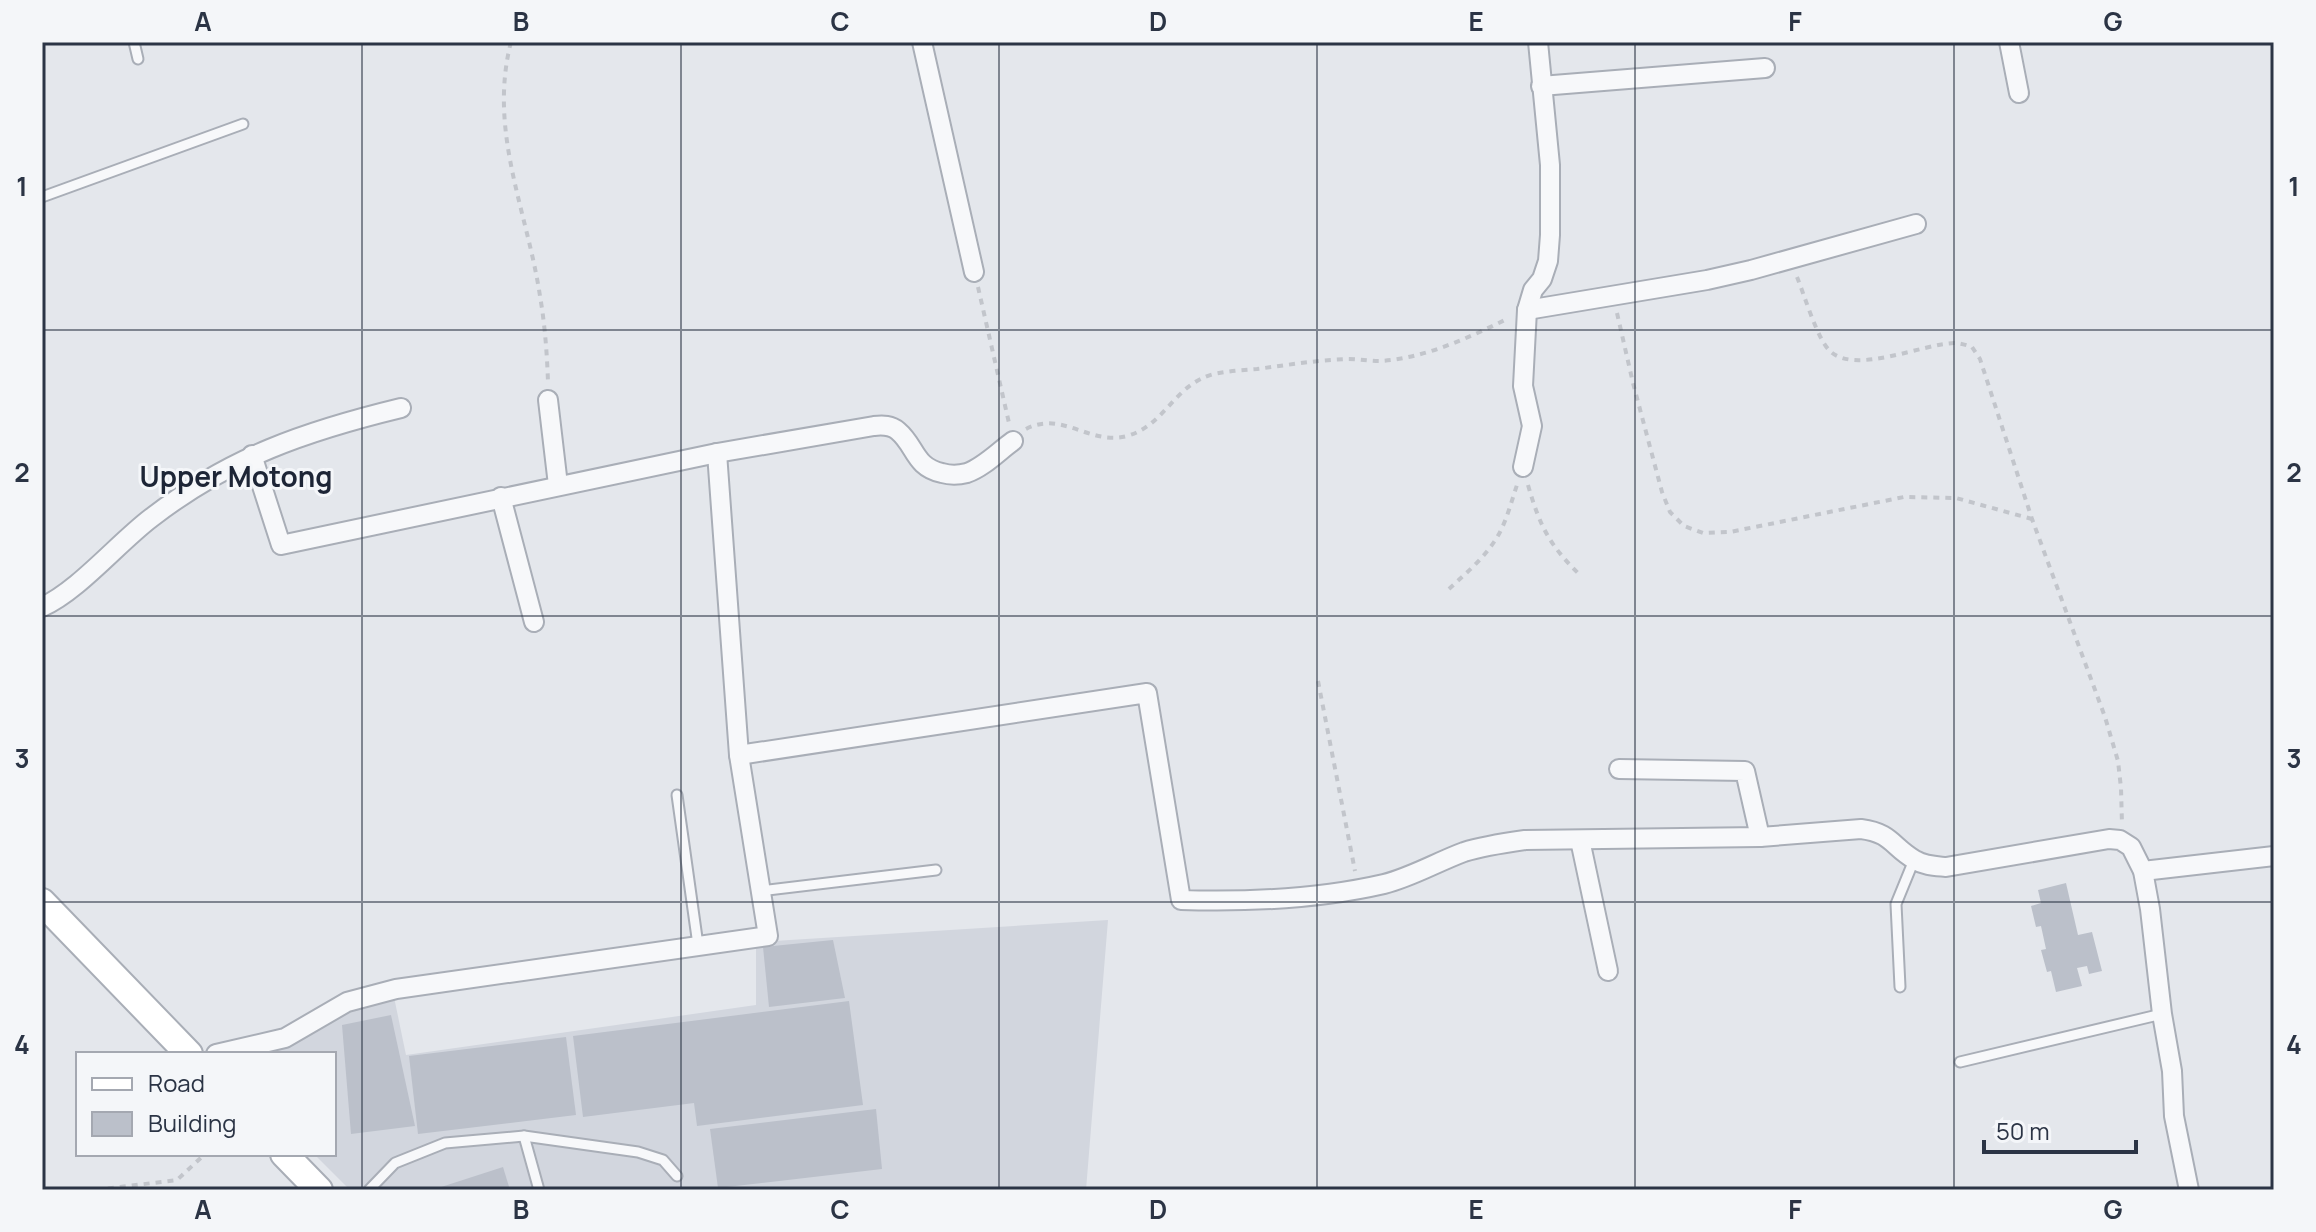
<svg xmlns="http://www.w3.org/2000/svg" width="2316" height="1232" font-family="Manrope,sans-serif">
  <rect width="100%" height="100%" fill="#e4e7ec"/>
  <!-- built -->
  <polygon fill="#d2d6de" points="1108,920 1086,1190 350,1190 314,1154 334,1154 334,1054 248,1054 301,1041 337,1015 394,997 406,1055 756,1005 756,942"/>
  <!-- building -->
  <g fill="#bbc0ca">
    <polygon points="2066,883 2078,935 2092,932 2102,971 2089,974 2087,966 2077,968 2082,986 2056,992 2051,971 2047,972 2041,950 2046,949 2041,926 2036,927 2031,906 2041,903 2038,890"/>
    <polygon points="833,940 845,998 769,1007 763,947"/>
    <polygon points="849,1001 863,1105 697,1126 694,1103 583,1117 573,1036"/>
    <polygon points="391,1015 415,1126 351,1134 342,1025"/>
    <polygon points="566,1037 576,1115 418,1134 409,1056"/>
    <polygon points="876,1109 882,1169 718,1188 710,1129"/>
    <polygon points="503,1167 510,1190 435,1190 435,1189"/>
  </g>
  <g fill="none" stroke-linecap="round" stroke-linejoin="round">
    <defs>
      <g id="lane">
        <polyline points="134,42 138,59"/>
        <polyline points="42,197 243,124"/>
        <polyline points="677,795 698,945"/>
        <polyline points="760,891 936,870"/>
        <polyline points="1900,987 1896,904 1914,860"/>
        <polyline points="1960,1062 2162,1014"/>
        <polyline points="524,1136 539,1190"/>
        <polyline points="369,1190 395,1163 445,1143 524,1136 638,1152 663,1160 677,1176"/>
      </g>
      <g id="street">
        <polyline points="922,42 974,272"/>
        <polyline points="2009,42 2019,93"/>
        <polyline points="1541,86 1765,68"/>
        <polyline points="1527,310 1707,280 1751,270 1916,224"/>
        <polyline points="548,400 558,485"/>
        <path d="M252,455L281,545L717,453L874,426C883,425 891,425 898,431C916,446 914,467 942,473C949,475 959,475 967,473C984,467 999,451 1013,441"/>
        <polyline points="1523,467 1532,426 1523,386 1527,310 1533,290 1542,279 1548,261 1550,235 1550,165 1538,42"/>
        <polyline points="501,497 534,622"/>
        <path d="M42,607C78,591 118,543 151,518C230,457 306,431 401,408"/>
        <path d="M739,755L1147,693L1181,900C1248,902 1319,899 1384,884C1412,877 1437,862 1464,852C1483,846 1504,843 1525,840L1760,837L1861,829C1892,833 1892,847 1915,860C1925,866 1935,866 1946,867L2109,839L2120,840L2131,847L2143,871L2150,909L2162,1014L2172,1071L2174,1116L2189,1190"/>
        <polyline points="1619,769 1745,771 1760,837"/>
        <polyline points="1580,840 1608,971"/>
        <polyline points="2143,871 2274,856"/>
        <polyline points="216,1054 285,1038 347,1002 396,989 768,936 739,755 717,453"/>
      </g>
      <g id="secondary">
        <polyline points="42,902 189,1054"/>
        <polyline points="284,1154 319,1190"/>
      </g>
    </defs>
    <!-- lane casing -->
    <use href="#lane" stroke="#a9aeb7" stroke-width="13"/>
    <!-- street casing -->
    <use href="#street" stroke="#a9aeb7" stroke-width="22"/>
    <!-- secondary casing -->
    <use href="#secondary" stroke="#a9aeb7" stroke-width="30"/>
    <!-- path -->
    <g stroke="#c2c5cb" stroke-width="4" stroke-dasharray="6 6" stroke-linecap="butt">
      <path d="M511,42C488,131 527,210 540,296C545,325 547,354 548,382"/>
      <path d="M1797,277C1804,294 1817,338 1829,350C1853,376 1922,344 1954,343C1960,343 1966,345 1972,347L1980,359L2032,519L2105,717L2118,761L2121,788L2122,824"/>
      <polyline points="978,287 1009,423"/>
      <polyline points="1617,313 1633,383 1662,492 1670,512 1684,526 1703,533 1730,532 1904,497 1956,498 2032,519"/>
      <path d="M1026,429C1062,410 1090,446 1127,436C1166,425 1174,384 1214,374C1228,371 1243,370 1257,369C1287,365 1318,360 1348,359C1359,359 1369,361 1379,361C1423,359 1468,338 1507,319"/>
      <path d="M1528,485C1540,527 1550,546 1581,576"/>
      <path d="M1449,589C1465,574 1482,560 1494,542C1506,525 1511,502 1518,482"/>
      <polyline points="1318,681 1355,871"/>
      <polyline points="96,1190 177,1180 205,1154"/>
    </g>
    <!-- lane -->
    <use href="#lane" stroke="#f7f8fa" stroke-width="9"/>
    <!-- street -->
    <use href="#street" stroke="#f7f8fa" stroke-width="18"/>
    <!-- secondary -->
    <use href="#secondary" stroke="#fff" stroke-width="26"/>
  </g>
  <!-- grid -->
  <path fill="none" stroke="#2b3445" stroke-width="2" stroke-opacity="0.55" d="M362,42V1190M681,42V1190M999,42V1190M1317,42V1190M1635,42V1190M1954,42V1190M42,330H2274M42,616H2274M42,902H2274"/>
  <g text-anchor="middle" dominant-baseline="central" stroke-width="6" stroke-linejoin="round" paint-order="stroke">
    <!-- neighbourhood labels -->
    <g font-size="28" font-weight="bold" fill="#1d2536" stroke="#f4f6f9">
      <text x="236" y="476">Upper Motong</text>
    </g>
  </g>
  <!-- border -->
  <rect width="2316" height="1232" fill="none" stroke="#f4f6f9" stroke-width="88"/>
  <!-- legend -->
  <rect x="76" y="1052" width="260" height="104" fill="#f4f6f9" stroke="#a4a8b1" stroke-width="2"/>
  <rect x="92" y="1078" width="40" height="12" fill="#ffffff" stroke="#a4a8b1" stroke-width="2"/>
  <text x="148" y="1092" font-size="24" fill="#2b3445">Road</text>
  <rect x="92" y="1112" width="40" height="24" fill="#bbc0ca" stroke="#a4a8b1" stroke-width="2"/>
  <text x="148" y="1132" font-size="24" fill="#2b3445">Building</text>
  <!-- scale -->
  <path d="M1984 1140v12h152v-12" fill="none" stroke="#2b3445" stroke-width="4"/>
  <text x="1996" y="1140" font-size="24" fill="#2b3445" stroke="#f4f6f9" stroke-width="6" paint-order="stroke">50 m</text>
  <rect x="44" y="44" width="2228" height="1144" fill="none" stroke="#2b3445" stroke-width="3"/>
  <g font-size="26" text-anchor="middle" font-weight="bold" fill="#2b3445">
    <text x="203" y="31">A</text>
    <text x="521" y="31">B</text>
    <text x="840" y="31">C</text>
    <text x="1158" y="31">D</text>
    <text x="1476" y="31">E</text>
    <text x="1795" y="31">F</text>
    <text x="2113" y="31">G</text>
    <text x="22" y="196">1</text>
    <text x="2294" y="196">1</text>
    <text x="22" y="482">2</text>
    <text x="2294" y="482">2</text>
    <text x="22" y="768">3</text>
    <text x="2294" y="768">3</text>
    <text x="22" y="1054">4</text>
    <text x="2294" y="1054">4</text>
    <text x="203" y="1219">A</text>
    <text x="521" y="1219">B</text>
    <text x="840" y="1219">C</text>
    <text x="1158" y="1219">D</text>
    <text x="1476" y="1219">E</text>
    <text x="1795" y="1219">F</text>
    <text x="2113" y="1219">G</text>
  </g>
</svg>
